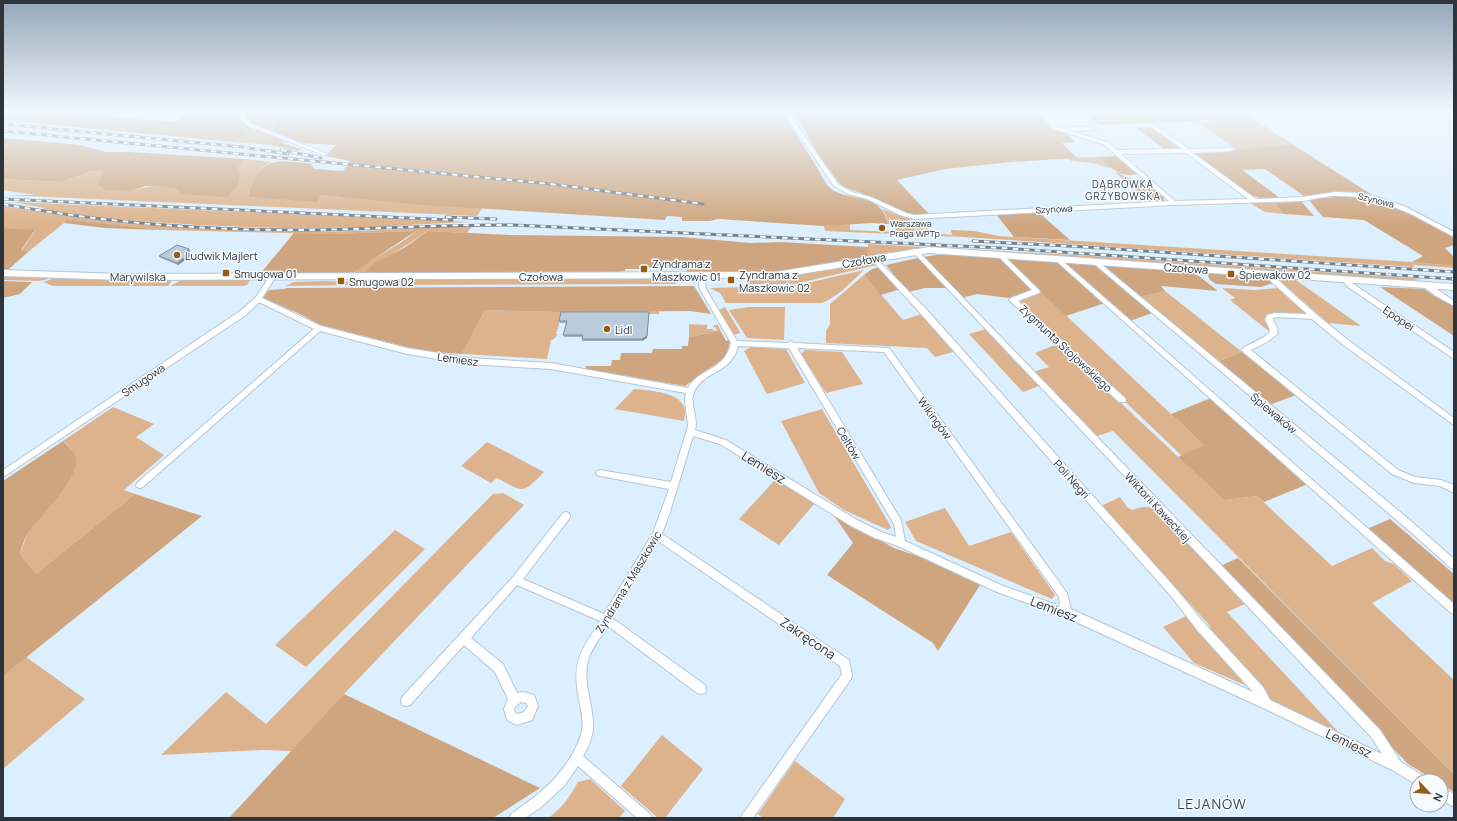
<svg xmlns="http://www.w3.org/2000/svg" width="1457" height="821" font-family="Manrope,sans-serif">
  <rect width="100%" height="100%" fill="#dceffe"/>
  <!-- green -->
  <g fill="#ddb38d">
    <polygon points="3,112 50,112 33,123 3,120"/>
    <polygon points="263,112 280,112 273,134 277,142 270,145 235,142 252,129"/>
    <polygon points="1252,118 1292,144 1238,150 1197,122"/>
    <polygon points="1097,157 1111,169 1094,163 1071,161 1068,158"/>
    <path d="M244,159L271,162L261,168L318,202L321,195L482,208L477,216L3,195H36L3,190V179L61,182L93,171L105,172L131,191C147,186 161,185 177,189L237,169Z"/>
    <path d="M12,202L472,222C421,224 369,228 318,228C226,228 134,223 42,210L44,208Z"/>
    <polygon points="1250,203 1275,203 1284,214 1265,212"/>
    <path d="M3,206C118,226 236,234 354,231C393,230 432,227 472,226L467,233L428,231L365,272L380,274H351C371,258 397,248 416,231L332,234L162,230L66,219L64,223L28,252L21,251L35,231L3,228Z"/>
    <polygon points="882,209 901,216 919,219 908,220 909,225 928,226 929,233 952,235 951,230 974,231 999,236 1412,262 1454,266 1454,268 1413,265 1414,267 964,237 825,231 824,226 850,224 850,230 896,232 895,224 888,224 886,215"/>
    <polygon points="868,244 1093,256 1423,279 1413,280 1414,282 925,247 868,256"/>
    <polygon points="870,262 877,265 794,284 747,284 747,280 789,276"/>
    <path d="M864,270C851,282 839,296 822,303H726L720,293L710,288L794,286Z"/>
    <polygon points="864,275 903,320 922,314 956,351 935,357 927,348 826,343 826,331 830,324 830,304"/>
    <polygon points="3,276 49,277 48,279 39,281 3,280"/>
    <polygon points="58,277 173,279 168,286 53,286 43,282"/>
    <polygon points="676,278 676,284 356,285 358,281 349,279"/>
    <polygon points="1277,278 1296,280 1361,326 1328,323"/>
    <polygon points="181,280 250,280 247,285 243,286 171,286"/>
    <polygon points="323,281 355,282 353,285 286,286 293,282"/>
    <path d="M1222,288L1254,290L1278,288L1305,312L1306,314C1295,316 1272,306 1265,318L1271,333L1230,300L1235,298Z"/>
    <polygon points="1165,291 1242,352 1217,362 1139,297"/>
    <polygon points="1041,292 1204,445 1182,456 1020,301 1022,299"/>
    <polygon points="725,307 740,332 740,333 734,335 719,310"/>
    <polygon points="748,307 785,307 784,340 747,338 729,310"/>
    <polygon points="485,310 557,312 659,311 659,314 562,314 556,334 558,334 554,339 551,340 547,359 462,354"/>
    <polygon points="689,324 707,325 707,329 712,329 714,331 717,330 715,327 713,328 714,325 718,325 720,330 711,333 689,337"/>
    <polygon points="986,329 1039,386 1023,392 969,334"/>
    <polygon points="1058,344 1224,500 1257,496 1332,566 1372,548 1385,561 1394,564 1412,581 1372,603 1454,680 1454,774 1113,431 1094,437 1033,372 1049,367 1035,353"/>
    <polygon points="751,347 786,349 805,383 767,394 744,351"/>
    <polygon points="805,350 842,352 863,384 826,393 801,354"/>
    <path d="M634,389C653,391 693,392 684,421L615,409Z"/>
    <polygon points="113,407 154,424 136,437 164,455 124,490 135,494 36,574 20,554 27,535 73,451 63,441"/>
    <polygon points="822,409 891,527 888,530 844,510 819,493 781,421"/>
    <path d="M487,442L544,472C522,495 523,492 497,478L491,483L461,466Z"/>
    <polygon points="775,480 815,503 779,545 739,519"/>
    <polygon points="503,493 524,505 344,694 292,751 263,750 161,755 226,692 266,724 493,494"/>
    <path d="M1120,497L1127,507L1132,510C1142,507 1149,505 1158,511L1247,603L1227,612L1343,737L1272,703L1208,628L1211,627L1101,506Z"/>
    <polygon points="945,508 969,546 1011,532 1055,595 1052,599 916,541 905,522"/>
    <polygon points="395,530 425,549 306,667 275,645"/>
    <polygon points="1188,615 1247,686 1194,663 1163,627"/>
    <polygon points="26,657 85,699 3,769 3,676"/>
    <polygon points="662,735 703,769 665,818 658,818 621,786"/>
    <polygon points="795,761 845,799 833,818 763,818 758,814"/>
    <path d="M590,779L625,811L619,818H548C562,809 570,796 578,782Z"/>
  </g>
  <!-- forest -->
  <g fill="#cea57e">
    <polygon points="50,112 176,122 186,112 263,112 252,129 235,142 33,123"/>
    <path d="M280,112H781C793,129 805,148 816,166C820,172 824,182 829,187C846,203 881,190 888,224L872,223L824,226L718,219L710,221H682V217L667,216L665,220L424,205L321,195L318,202L251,197L249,196C249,190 252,186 254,181C264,155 286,162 309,163L313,166L314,169L343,171L350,161L325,156L336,145L279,142L301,149L298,151L270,145L276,142L273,140V134Z"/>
    <polygon points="791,112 1035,112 1051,128 1065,131 1074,142 1062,143 1077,158 1011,162 945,169 897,180 929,214 908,214 869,196 844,187 839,183 815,149 802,125"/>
    <polygon points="1083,112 1242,112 1252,118 1099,125"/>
    <polygon points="1151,127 1181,148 1164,149 1136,128"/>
    <path d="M3,138L80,145L106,152H129L244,159L237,169C244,181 235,189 227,197L183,194L177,189L164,187L146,186L131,191L105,190L98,184L104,172L93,171L61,182L3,179Z"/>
    <polygon points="1292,144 1374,196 1347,192 1304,196 1265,169 1242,170 1280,198 1262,199 1248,194 1195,154"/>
    <path d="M1117,156L1136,172V174C1122,179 1107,165 1097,157Z"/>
    <polygon points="1115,172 1150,186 1164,197 1164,201 1149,202"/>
    <path d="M1348,196C1386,197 1421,218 1454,237V245L1445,248L1454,257V266L1412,262L1423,256L1364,220L1323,217L1308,199Z"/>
    <polygon points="1301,201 1314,216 1284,214 1275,203"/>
    <polygon points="1036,210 1070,240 1014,237 995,213"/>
    <polygon points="66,219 162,230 105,228 64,223"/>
    <polygon points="3,228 35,230 21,250 28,252 9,269 3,269"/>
    <polygon points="416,231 351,274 260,274 294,233 332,234"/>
    <polygon points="428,231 510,235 682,237 751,243 781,242 868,247 868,256 776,273 687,272 687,270 642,267 641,269 625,269 625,271 605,273 380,274 364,272 376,262 404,248"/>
    <polygon points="942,254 999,257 1032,288 1030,291 1009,298 977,294 961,298 924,257"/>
    <polygon points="918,258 947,288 925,288 908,292 886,265"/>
    <polygon points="1005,258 1058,262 1105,303 1066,316"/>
    <polygon points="1064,262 1094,264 1152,313 1130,321"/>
    <polygon points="1103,264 1189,270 1195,273 1218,291 1161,286 1165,291 1139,297"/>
    <polygon points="880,267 901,289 881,295 864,275 872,269"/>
    <polygon points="1207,273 1268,277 1274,283 1261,287 1216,284 1210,280"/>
    <polygon points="3,281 32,282 20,294 3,298"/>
    <polygon points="694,286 711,314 690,311 557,312 485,310 462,354 435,352 410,348 321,325 300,314 263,298 269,290 284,289 287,288"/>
    <polygon points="1380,287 1424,289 1434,296 1442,298 1454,306 1454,336"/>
    <polygon points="720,330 726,341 729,340 730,342 727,354 724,358 685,386 585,369 586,366 611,366 612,360 620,360 621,353 652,353 653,349 682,349 682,346 688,346 689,337 711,333"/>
    <polygon points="1242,352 1296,395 1269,405 1217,362"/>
    <polygon points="1211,398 1308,484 1264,502 1257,496 1224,500 1178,457 1204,445 1171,414"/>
    <path d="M63,441C67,446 75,451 76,458C78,481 41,515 28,533C24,539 22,547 20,554L36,574L135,494L202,516L3,676V481Z"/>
    <polygon points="833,514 894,548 923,558 982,582 938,651 933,643 827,575 853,543"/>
    <polygon points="1390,519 1454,574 1454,606 1367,529"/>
    <polygon points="1238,558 1454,774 1454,792 1441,784 1441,781 1436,781 1408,764 1220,566"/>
    <polygon points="344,694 540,788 493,818 229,818"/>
  </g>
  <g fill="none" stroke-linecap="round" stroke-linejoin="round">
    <defs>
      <g id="street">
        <polygon points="238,112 243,112 246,118 252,124 328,154 323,155 248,126 241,119"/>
        <path d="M783,112H788L838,184L852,192L871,197L906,213L914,215L1169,201L1103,144L1054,129L1038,112H1044L1058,127L1064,129L1067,127H1095L1096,128L1093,130L1070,131L1107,142L1117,150L1182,149L1150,126V124L1152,123L1189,149L1233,148L1234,149L1231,151L1193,153L1256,199L1303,197L1335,192L1361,193L1377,197L1404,206L1454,232V237L1413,215L1387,204L1361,197L1346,196H1330L1303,201L1174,205L914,219L902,216L867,199L848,194L834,186ZM1186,153L1248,199L1175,201L1121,154Z"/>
        <path d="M915,249L917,250L1380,730L1401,762L1425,777L1427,781H1417V785L1392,770L1263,708L1063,616L997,592L898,546L875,538L851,526L720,444L693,436L670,512L662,534L849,660L852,675L851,679L753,818H740L842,674L840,666L658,541L612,618L705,685L706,689L705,693L701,694L697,693L608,626C602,636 592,647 589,658C581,681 594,704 593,727C593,737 588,747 583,756L650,814L652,818H637L578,766L564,786L540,808L525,818H509L511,814C536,797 558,780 573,753C577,745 581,738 582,730C584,719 580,706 578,694C572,659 583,649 600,621L517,585L471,638L503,664L517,693L524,692L534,695L538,706L532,720L517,725L507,720L504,709L508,699L495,672L464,645L410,705L406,706L402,705L401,701L402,697L513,577L563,513L566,512L569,513L570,516L569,519L523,579L604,614L653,533L669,489L600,476L597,475L596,473L597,471L600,470L671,482L688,426L685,400L686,393L551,369L469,364L407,354L320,331L143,487L140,488L137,487L136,485L137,483L314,329L259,302L246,315L3,477V470L240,311L256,297L271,274H275L276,276L262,298L321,326L407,348L469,358L551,363L688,388C700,367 725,371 731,343L700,289L698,275L701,273L704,275L706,289L737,341L788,343L791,341L794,343L889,348L1067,593L1071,609L1253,692L1197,630L1171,596L921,314L872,260V258H876L927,310L1177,590L1205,624L1263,687L1270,700L1382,754L1372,738L913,252V250ZM738,346L789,348L894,524L896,537L881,532L857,520L726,440L695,430C699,417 688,402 695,390C706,370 732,373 738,346ZM797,348L884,352L1059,597L1060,606L1003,586L905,541L901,520ZM521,702L526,703L528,706L524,712L518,714L515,713L514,709L516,706Z"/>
        <polygon points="999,252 1001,253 1040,291 1039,293 1018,301 1125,398 1126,400 1125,402 1119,402 1011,302 1009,300 1011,298 1032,290 997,255 997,253"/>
        <polygon points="1056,256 1058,257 1454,604 1454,614 1451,613 1054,259 1053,258"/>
        <polygon points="1094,259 1096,260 1411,521 1454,559 1454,569 1451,568 1405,527 1092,262 1092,260"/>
        <path d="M1265,272H1269L1317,315L1348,340L1454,418V425L1342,344L1312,319L1276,317L1273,318V320L1277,327L1278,333C1271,341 1261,345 1251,350L1398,470L1415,477L1441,480L1454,485V493L1440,486L1414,483L1392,474L1243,352L1242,350L1243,348L1264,337L1270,332L1269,327L1265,320L1267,315L1275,313L1307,314L1265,276Z"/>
        <polygon points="1343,278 1347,278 1352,283 1454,352 1454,359 1348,287 1342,280"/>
        <polygon points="1424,283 1428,283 1454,301 1454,306 1436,296 1424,287 1423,285"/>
        <polygon points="1441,787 1454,794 1454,807 1441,800"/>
      </g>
      <polygon id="secondary" points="929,247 1454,284 1454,290 929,253 776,278 123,280 3,276 3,270 123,274 776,272"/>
    </defs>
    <!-- street casing -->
    <use href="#street" stroke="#b4c6d4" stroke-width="2"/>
    <!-- secondary casing -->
    <use href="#secondary" stroke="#b4c6d4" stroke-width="2"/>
    <!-- street -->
    <use href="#street" fill="#fff" fill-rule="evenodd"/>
    <!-- secondary -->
    <use href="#secondary" fill="#fff" fill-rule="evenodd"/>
    <defs>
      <g id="rail">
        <polyline points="3,124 242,147 288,154"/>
        <polyline points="3,131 551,184 703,204"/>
        <polyline points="281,150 321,158"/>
        <polyline points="3,199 452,220"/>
        <path d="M3,204C100,222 197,230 295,230C368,230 440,224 513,225L1002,248L1454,279"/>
        <polyline points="446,217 496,219"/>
        <polyline points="973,241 1086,247 1454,272"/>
      </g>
    </defs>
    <!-- rail casing -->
    <use href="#rail" stroke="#75818b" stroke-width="3"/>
    <!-- rail -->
    <use href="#rail" stroke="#f6fafd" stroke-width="2" stroke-dasharray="5.5" stroke-linecap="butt"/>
  </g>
  <!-- wall -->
  <g fill="#a0afbc">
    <polygon points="189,249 190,251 187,253 191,256 178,265 161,258 159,256"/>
    <polygon points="649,312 647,338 642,341 582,341 582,337 564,337 563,335 566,323 560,323 559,321"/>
  </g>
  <!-- shaded-wall -->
  <g fill="#828f99">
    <polygon points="189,249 190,251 185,254 184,252"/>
    <polygon points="190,254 191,256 178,265 177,263"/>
    <polygon points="649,312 647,338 642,341 642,339"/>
  </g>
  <!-- building -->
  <g fill="#baccdb" stroke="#828f99">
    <polygon points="177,245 189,249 184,252 190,254 177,263 159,256"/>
    <polygon points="561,312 649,312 647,336 642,339 582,339 583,335 563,335 567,321 559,321"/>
  </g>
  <!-- sky -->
  <linearGradient id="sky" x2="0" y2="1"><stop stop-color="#96a7b7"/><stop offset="0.49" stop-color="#eff8ff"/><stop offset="1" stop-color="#eff8ff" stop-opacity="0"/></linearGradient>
  <rect width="1457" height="227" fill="url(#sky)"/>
  <!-- markers -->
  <g fill="#965d19" stroke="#f6fafd" stroke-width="1.5">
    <circle cx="882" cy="228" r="4"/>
    <circle cx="177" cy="255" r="4"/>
    <rect x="640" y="265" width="8" height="8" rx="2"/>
    <rect x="222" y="269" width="8" height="8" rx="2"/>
    <rect x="1227" y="270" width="8" height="8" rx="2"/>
    <rect x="727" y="276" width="8" height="8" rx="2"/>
    <rect x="337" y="277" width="8" height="8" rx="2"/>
    <circle cx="607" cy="329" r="4"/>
  </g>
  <g text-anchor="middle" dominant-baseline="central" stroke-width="3" stroke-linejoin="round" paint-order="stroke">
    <!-- far-street labels -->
    <g font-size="9" fill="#2d353b" stroke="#f6fafd">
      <text transform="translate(1376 200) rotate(14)">Szynowa</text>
      <text transform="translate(1054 209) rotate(-3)">Szynowa</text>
    </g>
    <!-- far-poi labels -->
    <g font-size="9" fill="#2d353b" stroke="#f6fafd" text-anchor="start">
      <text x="890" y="223">Warszawa<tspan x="890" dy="10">Praga WPTp</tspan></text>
    </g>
    <!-- far-neighbourhood labels -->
    <g font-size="10" letter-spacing="1" fill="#344450" stroke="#f6fafd">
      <text x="1123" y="184">DĄBRÓWKA<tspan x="1123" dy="12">GRZYBOWSKA</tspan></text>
    </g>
    <!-- poi labels -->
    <g font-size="11" fill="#2d353b" stroke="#f6fafd" text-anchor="start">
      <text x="185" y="255">Ludwik Majlert</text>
      <text x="652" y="263">Zyndrama z<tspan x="652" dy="13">Maszkowic 01</tspan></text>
      <text x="234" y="273">Smugowa 01</text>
      <text x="739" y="274">Zyndrama z<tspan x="739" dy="13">Maszkowic 02</tspan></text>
      <text x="1239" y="274">Śpiewaków 02</text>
      <text x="349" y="281">Smugowa 02</text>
      <text x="615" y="329">Lidl</text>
    </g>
    <!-- street labels -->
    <g font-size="11" fill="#2d353b" stroke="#f6fafd">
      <text transform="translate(864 260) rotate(-10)">Czołowa</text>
      <text transform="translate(1186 268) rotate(4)">Czołowa</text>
      <text x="138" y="276">Marywilska</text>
      <text x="541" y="276">Czołowa</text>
      <text transform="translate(1399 318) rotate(34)">Epopei</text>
      <text transform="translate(1066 348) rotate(43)">Zygmunta Stojowskiego</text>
      <text transform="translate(458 359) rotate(8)">Lemiesz</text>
      <text transform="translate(143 380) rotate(-34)">Smugowa</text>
      <text transform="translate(1274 413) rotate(40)">Śpiewaków</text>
      <text transform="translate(935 418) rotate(54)">Wikingów</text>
      <text transform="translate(849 443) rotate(59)">Celtów</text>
      <text transform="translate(1072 479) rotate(48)">Poli Negri</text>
      <text transform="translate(1158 507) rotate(47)">Wiktorii Kaweckiej</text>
      <text transform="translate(628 582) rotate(-59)">Zyndrama z Maszkowic</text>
    </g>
    <!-- near-street labels -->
    <g font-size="13" fill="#2d353b" stroke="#f6fafd">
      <text transform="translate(764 467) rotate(32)">Lemiesz</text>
      <text transform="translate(1054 609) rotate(21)">Lemiesz</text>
      <text transform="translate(808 638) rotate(34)">Zakręcona</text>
      <text transform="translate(1349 743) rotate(26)">Lemiesz</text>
    </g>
    <!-- near-neighbourhood labels -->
    <g font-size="14" letter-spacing="1" fill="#344450" stroke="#f6fafd">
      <text x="1212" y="803">LEJANÓW</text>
    </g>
  </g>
  <!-- border -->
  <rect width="1457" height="821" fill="none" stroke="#2d353b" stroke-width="8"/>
  <!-- north arrow -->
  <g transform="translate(1429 793) rotate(116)"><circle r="19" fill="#f6fafd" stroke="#a6abaf"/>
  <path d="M0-3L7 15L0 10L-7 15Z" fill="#965d19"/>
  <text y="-6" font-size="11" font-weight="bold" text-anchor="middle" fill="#2d353b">N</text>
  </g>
</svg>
